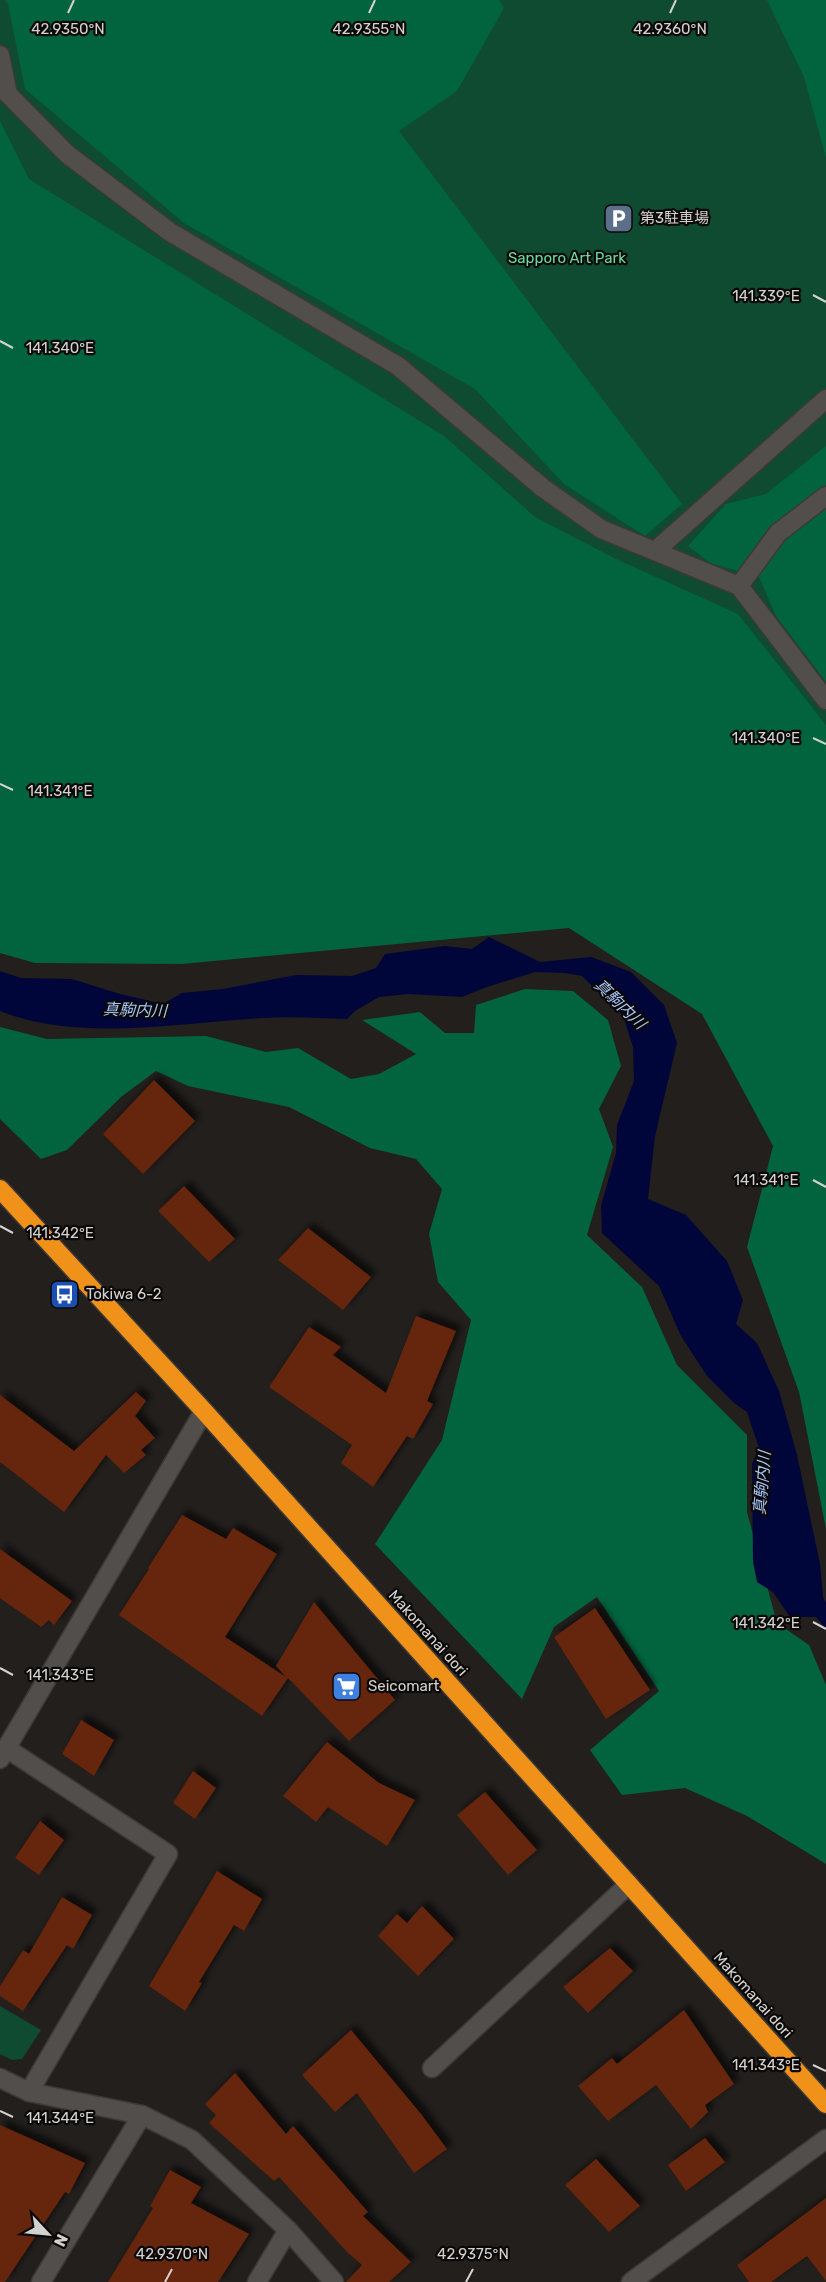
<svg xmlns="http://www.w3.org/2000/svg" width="826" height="2282" font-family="Rubik,'Noto Sans JP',sans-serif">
  <defs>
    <filter id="shadow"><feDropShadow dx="5.5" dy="-5.5" stdDeviation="3" flood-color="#0009"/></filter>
  </defs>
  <rect width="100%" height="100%" fill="#221f1d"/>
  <!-- green -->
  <g fill="#0f4b31">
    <polygon points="0,0 826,0 826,749 0,248"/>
    <polygon points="0,2006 41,2030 22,2059 12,2060 0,2054"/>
  </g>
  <!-- forest -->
  <g fill="#01643f">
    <polygon points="4,0 499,0 504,8 457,91 399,131 682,504 645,536 564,484 475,389 184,223 25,89 8,4"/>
    <polygon points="767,0 826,0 826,158 804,77"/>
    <polygon points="0,121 29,179 444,436 535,517 614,558 738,614 826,725 826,1529 799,1392 747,1247 773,1146 702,1014 569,928 182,964 35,963 0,953"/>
    <polygon points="826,446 826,682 776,616 759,577 710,563 688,546 726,504 766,494"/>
    <polygon points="525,989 573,991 608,1020 621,1066 599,1109 613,1147 587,1235 642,1287 677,1365 747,1435 747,1512 777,1623 809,1645 826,1685 826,1864 747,1816 685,1788 622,1795 590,1750 659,1691 597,1597 554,1627 522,1699 375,1544 442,1440 471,1320 438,1282 429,1234 442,1189 416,1159 370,1148 289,1107 188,1086 156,1071 121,1097 67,1150 41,1159 0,1119 0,1027 47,1039 206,1036 266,1052 298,1048 351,1079 379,1074 416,1054 362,1020 420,1012 445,1033 474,1033 476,1005"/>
  </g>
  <!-- water -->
  <path fill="#000639" d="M489,937L540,962L591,957L631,972L664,1005L677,1043L655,1136L648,1199L686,1215L727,1261L743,1300L736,1324L757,1343L779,1391L797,1455L820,1564L823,1597L826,1603V1629L816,1617H790L773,1592L757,1582L753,1562L752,1464L759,1448L747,1412L734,1403L707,1376L681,1336L659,1286L602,1233L601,1206L616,1153L617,1125L634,1081L633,1047L623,1016L582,976L565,973L535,972L484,988L462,997L408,994L379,997L355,1011L347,1019C319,1018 292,1016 264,1018C181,1022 80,1043 0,1011V971L21,978L72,979L120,994L163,1004L182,993L223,989L296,975L352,976L376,968L385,954L445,946L472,949Z"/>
  <!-- building -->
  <g fill="#652508" filter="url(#shadow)">
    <polygon points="154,1080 195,1121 143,1174 103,1134"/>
    <polygon points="184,1186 235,1239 209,1262 158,1211"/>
    <polygon points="308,1228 371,1277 343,1310 278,1260"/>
    <polygon points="416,1316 456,1331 427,1401 433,1404 413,1439 407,1436 373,1487 341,1463 352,1445 269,1387 309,1327 341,1347 333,1355 386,1393"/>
    <polygon points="136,1392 146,1401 135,1416 155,1438 141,1450 146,1455 124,1473 106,1455 64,1512 0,1462 0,1395 74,1451"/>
    <polygon points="182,1515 226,1539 233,1528 277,1554 225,1637 286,1677 276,1666 314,1602 395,1700 349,1741 288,1678 262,1716 119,1615 149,1569 148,1568"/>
    <polygon points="0,1549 72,1601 54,1625 49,1620 41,1627 0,1598"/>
    <polygon points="595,1608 650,1690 606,1719 554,1637"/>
    <polygon points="81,1720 114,1740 94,1776 62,1754"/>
    <polygon points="327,1742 379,1783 415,1800 387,1846 328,1807 316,1822 283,1796"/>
    <polygon points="193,1771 216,1788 195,1819 173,1803"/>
    <polygon points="485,1792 537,1850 508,1875 457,1815"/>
    <polygon points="40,1821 64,1840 39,1875 15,1858"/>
    <polygon points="217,1871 262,1899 244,1931 234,1925 199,1982 202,1983 185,2011 149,1986"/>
    <polygon points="62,1897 92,1915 73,1949 67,1945 23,2011 0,1996 0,1986 23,1950 29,1954"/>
    <polygon points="422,1906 454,1939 418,1976 378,1936 397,1914 407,1923"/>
    <polygon points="610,1948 633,1971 588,2013 563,1987"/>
    <polygon points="684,2010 734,2084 705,2105 708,2112 691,2129 656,2085 608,2121 578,2086 612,2058 617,2064"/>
    <polygon points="351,2030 421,2114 447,2149 414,2173 357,2093 335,2112 302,2075"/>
    <polygon points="235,2073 286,2134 293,2126 368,2212 363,2216 411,2262 389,2282 346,2282 362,2265 347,2252 279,2177 274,2181 209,2123 216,2115 205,2104"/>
    <polygon points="0,2125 85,2163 69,2194 65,2192 5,2282 0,2282"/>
    <polygon points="705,2138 725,2162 686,2191 668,2165"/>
    <polygon points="596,2159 640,2206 609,2232 565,2185"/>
    <polygon points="170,2170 201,2187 191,2203 249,2234 218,2282 108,2282 153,2208 150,2206"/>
    <polygon points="826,2198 826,2281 807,2256 771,2282 749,2282 737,2265"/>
  </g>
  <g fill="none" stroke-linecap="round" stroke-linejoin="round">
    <defs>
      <g id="minor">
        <polyline points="0,55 8,94 67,154 170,232 398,366 543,488 601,529 739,586 826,700"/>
        <polyline points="655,551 826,399"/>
        <polyline points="739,586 778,533 826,496"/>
        <polyline points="6,1748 168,1854 29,2092"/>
        <polyline points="0,1759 204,1411"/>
        <polyline points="432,2068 629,1884"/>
        <polyline points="0,2078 29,2092 142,2115 192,2140 288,2230 334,2282"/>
        <polyline points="41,2282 142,2115"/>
        <polyline points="257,2282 288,2230"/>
        <polyline points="631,2282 826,2139"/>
      </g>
      <polyline id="highway" points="0,1189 204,1411 826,2104"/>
    </defs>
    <!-- minor casing -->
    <use href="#minor" stroke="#3c3937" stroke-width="21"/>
    <!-- highway casing -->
    <use href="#highway" stroke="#3c3937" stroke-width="21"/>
    <!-- minor -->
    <use href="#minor" stroke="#524e4c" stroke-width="18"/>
    <!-- highway -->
    <use href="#highway" stroke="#f0911a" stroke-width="18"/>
  </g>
  <!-- ticks -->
  <path fill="none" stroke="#d4d2d0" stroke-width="2" d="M68,13L74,0M369,13L375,0M670,13L676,0M813,295L826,302M0,341L13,348M813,738L826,744M0,784L13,790M813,1180L826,1187M0,1226L13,1233M813,1622L826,1629M0,1668L13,1675M813,2065L826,2071M0,2111L13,2117M165,2282L172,2269M466,2282L473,2269"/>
  <!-- icons -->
  <defs>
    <symbol id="parking-square" viewBox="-11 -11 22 22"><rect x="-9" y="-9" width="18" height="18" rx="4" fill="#5c6f8a" stroke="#0b0908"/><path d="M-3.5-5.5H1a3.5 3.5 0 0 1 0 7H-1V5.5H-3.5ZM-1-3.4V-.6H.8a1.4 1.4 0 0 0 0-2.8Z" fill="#fff"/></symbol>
    <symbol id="bus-square" viewBox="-11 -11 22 22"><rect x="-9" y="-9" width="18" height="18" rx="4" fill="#1a4fb4" stroke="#0b0908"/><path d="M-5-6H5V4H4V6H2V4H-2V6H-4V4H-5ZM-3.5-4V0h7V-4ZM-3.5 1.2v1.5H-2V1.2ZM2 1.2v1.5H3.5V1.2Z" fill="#fff"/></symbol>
    <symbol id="supermarket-square" viewBox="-11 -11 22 22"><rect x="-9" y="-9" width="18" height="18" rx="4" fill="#3f7fe0" stroke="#0b0908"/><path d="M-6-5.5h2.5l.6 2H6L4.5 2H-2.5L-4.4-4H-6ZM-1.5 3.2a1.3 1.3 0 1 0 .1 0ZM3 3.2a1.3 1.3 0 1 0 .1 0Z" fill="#fff"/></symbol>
  </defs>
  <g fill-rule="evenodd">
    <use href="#parking-square" x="602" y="202" width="33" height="33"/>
    <use href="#bus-square" x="48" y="1278" width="33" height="33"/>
    <use href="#supermarket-square" x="330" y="1670" width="33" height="33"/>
  </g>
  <g text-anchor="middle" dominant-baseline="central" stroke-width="4.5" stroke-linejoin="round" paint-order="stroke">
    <!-- poi labels -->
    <g font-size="15" fill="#d4d2d0" stroke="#0b0908" text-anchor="start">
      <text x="640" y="218">第3駐車場</text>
      <text x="86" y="1294">Tokiwa 6-2</text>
      <text x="368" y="1686">Seicomart</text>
    </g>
    <!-- park labels -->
    <g font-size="15" fill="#6ad9a1" stroke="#0b0908">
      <text x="567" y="258">Sapporo Art Park</text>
    </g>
    <!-- street labels -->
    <g font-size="15" fill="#d4d2d0" stroke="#0b0908">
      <text transform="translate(428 1633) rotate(48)">Makomanai dori</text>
      <text transform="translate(753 1995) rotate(48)">Makomanai dori</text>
    </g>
    <!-- water labels -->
    <g font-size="16" font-style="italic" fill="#a8c7f9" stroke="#0b0908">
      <text transform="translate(620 1004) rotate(44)">真駒内川</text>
      <text transform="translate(135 1010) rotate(2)">真駒内川</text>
      <text transform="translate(762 1483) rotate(-85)">真駒内川</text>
    </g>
  </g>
  <g font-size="15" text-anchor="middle" fill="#d4d2d0" stroke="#0b0908" stroke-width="4.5" stroke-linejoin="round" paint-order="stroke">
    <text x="68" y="34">42.9350°N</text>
    <text x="369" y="34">42.9355°N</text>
    <text x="670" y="34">42.9360°N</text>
    <text x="766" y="301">141.339°E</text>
    <text x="60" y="353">141.340°E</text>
    <text x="766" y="743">141.340°E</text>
    <text x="60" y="796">141.341°E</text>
    <text x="766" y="1185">141.341°E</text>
    <text x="60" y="1238">141.342°E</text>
    <text x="766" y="1628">141.342°E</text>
    <text x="60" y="1680">141.343°E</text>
    <text x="766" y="2070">141.343°E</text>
    <text x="60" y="2123">141.344°E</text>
    <text x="172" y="2259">42.9370°N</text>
    <text x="473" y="2259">42.9375°N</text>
  </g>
  <!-- north arrow -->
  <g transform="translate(48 2234) rotate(116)" stroke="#0b0908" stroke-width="4.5" paint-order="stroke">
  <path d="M0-4.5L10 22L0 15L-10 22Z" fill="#d4d2d0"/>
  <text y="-9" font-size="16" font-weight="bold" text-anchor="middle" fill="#d4d2d0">N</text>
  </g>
</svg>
